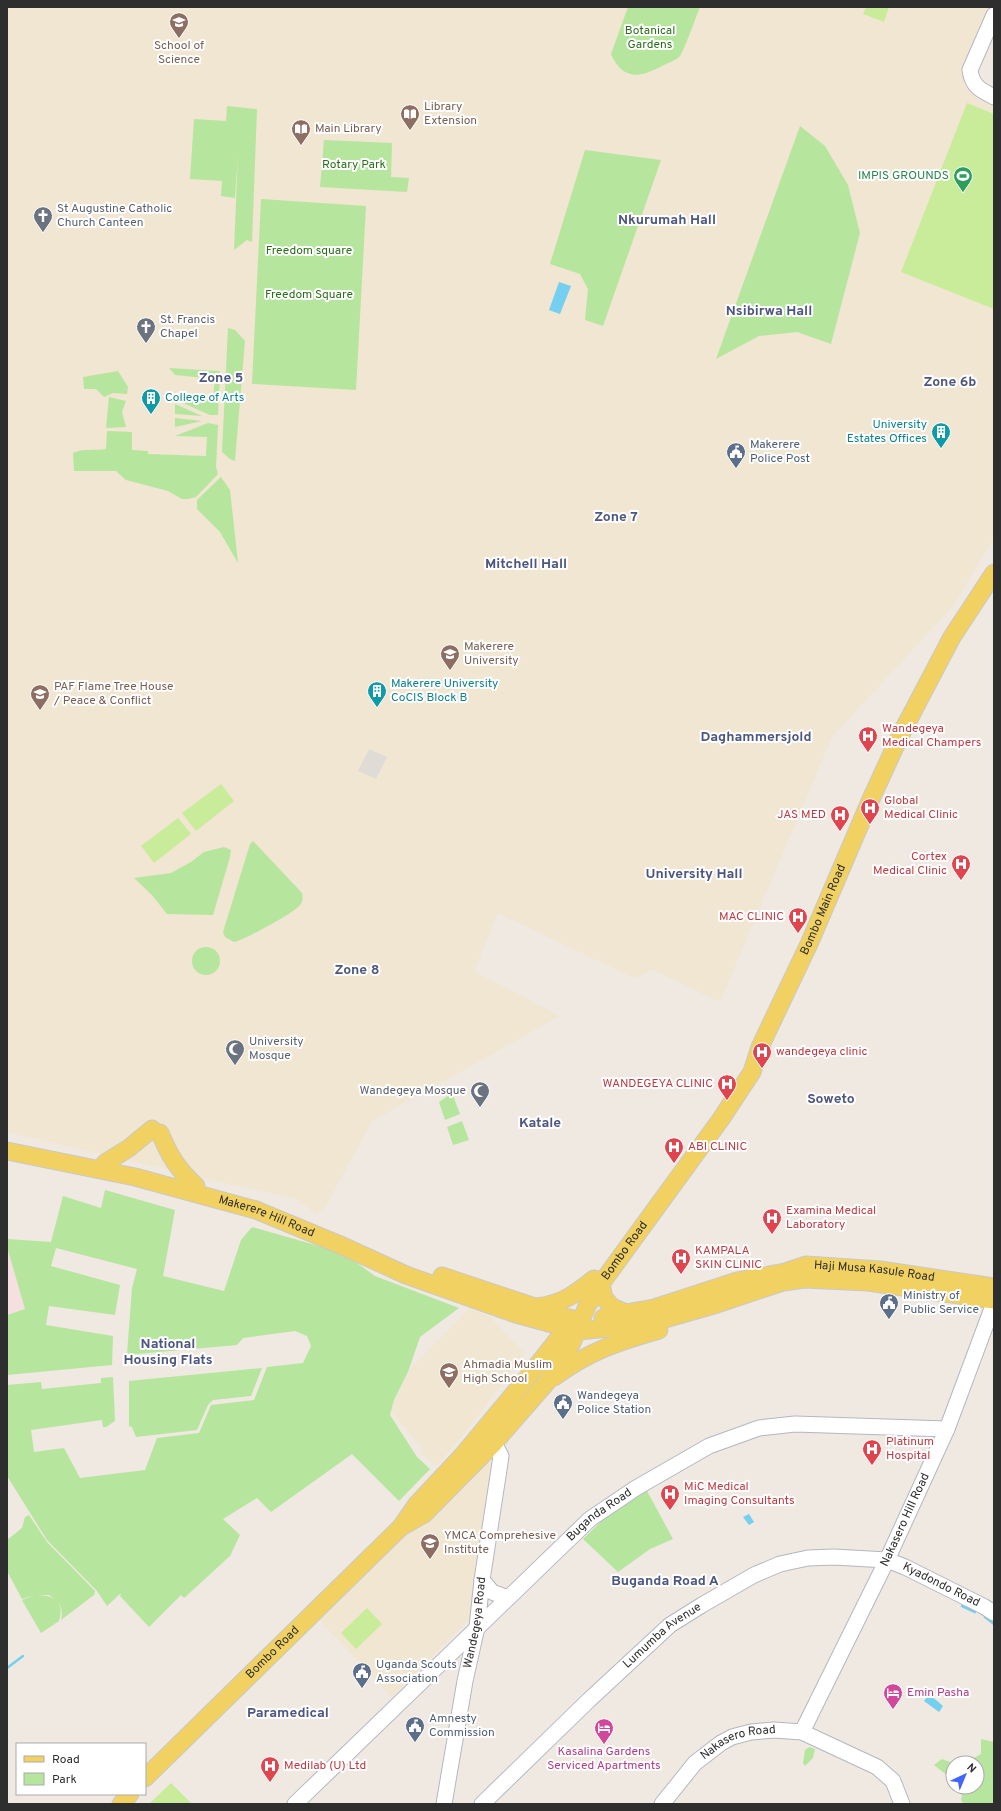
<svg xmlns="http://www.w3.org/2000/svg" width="1001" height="1811" font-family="Overpass,sans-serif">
  <rect width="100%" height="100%" fill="#efe9e1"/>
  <!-- education -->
  <g fill="#f0e6d1">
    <polygon points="7,7 990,7 962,71 966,88 978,100 994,106 994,538 954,605 832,737 720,1002 653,970 634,978 498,913 474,971 560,1016 372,1121 326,1206 317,1214 294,1198 242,1187 7,1132"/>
    <polygon points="469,1309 489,1316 525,1353 465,1433 436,1466 422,1454 422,1448 390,1410 411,1368"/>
    <polygon points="493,1458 469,1619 392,1697 320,1621 402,1540"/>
  </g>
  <!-- medical -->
  <polygon fill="#f5dfe0" points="7,1247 25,1309 7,1315"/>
  <!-- green -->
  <g fill="#b6e59e">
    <path d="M628,7H700C695,19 686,46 680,56C677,60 668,63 664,65C640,78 623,81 611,54Z"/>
    <polygon points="227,106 257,109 252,242 247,240 234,250 238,154 235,198 221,196 222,181 190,179 194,119 226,121"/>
    <polygon points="800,126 825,146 848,185 860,233 831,344 797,332 759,336 716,359"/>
    <polygon points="324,140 392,143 391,177 409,178 407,192 320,187"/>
    <polygon points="585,150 661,160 603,326 585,320 588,289 580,274 550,264"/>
    <polygon points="261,199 366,206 356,390 252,384"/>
    <polygon points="228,328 235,330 245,341 235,461 230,459 222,452"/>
    <polygon points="169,368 220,371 218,415 210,415 174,399 174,396 213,398 215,379 175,375"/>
    <polygon points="118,371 128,387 127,394 113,393 104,397 96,389 84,389 83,377"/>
    <polygon points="109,397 126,401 122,412 126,427 106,428"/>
    <polygon points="175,404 202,416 175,414"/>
    <polygon points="175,418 202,421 175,427"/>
    <path d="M208,423L218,425L216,467L218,474L196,497L188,499H182L168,491L126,480L116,471H74L73,453C83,448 95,451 106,449L107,431L132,432V450L148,451V454L206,456L207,437L175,436Z"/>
    <polygon points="221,477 230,490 238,563 220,532 197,509 197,500"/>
    <path d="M253,841L302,893C303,897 303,901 300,905C294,913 244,940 234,942L225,937L223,932L250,844Z"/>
    <polygon points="224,847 231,850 230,857 213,915 167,914 152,895 134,878 171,873 191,862 204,852"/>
    <circle cx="206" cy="961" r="14"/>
    <polygon points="452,1093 460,1114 445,1120 439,1102"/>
    <polygon points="462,1121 469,1140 453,1145 447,1127"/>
    <polygon points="105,1190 175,1210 163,1276 224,1291 241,1240 252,1227 343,1253 375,1276 459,1308 420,1337 408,1372 394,1400 390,1415 417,1457 430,1469 399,1501 352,1454 271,1512 257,1498 223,1519 240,1535 230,1556 184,1598 181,1595 149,1627 120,1596 121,1593 107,1606 97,1591 47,1540 7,1476 7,1385 41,1382 42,1389 101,1383 101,1378 113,1377 115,1421 106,1427 103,1427 102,1420 31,1430 34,1452 64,1448 80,1478 145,1470 157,1438 199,1433 211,1405 254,1400 267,1367 303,1363 311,1346 307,1336 295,1331 243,1338 237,1345 137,1354 127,1354 132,1288 137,1269 56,1248 51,1266 120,1285 115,1315 49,1306 46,1325 113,1336 112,1365 7,1375 7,1315 25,1309 7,1247 7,1239 51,1242 63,1196 101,1208"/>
    <polygon points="262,1368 251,1396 213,1400 208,1405 197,1430 136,1437 132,1427 129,1426 129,1381"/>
    <polygon points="647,1491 673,1539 650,1549 618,1572 583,1539 611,1512"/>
    <path d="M29,1515L47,1542L95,1591L94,1595L61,1620C64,1607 59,1602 49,1595H34L22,1599L7,1571V1540L22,1528L25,1517Z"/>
    <path d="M34,1595C53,1595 65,1600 59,1621L41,1633L22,1600Z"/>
    <polygon points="981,1739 994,1742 994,1804 964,1804 961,1800 964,1787 977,1787 977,1763 965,1763 981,1754"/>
    <polygon points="809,1747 815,1749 813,1758 805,1766 803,1763 805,1750"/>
    <polygon points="942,1759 953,1763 953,1780 934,1765"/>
  </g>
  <!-- pitch -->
  <g fill="#c9ec9a">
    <polygon points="866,7 889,7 884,22 863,14"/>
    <polygon points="967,103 994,114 994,309 901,272"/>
    <polygon points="221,784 234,801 196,831 182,813"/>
    <polygon points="178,818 191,834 154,863 141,846"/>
    <polygon points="367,1608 382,1624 356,1649 341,1633"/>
    <polygon points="171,1783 192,1804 149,1804"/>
  </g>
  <!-- plaza -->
  <polygon fill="#dfdcd8" points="369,749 387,757 376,779 358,771"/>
  <!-- water -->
  <g fill="#75cff0">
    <polygon points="559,282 571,286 560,314 549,310"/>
    <polygon points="749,1514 754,1522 749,1525 743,1517"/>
    <polygon points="929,1694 943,1706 939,1712 924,1701"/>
  </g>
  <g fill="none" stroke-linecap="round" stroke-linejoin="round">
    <!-- stream -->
    <g stroke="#75cff0" stroke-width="2.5">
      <polyline points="962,1606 975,1612"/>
      <polyline points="985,1617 994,1624"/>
      <polyline points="7,1668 23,1656"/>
    </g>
    <defs>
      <g id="secondary">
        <path d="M994,15L970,70C972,86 980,90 994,97"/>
        <polyline points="482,1580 492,1592 508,1598"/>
        <path id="s1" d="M802,1732L887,1560L947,1429L994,1303"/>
        <path id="s2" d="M295,1804L590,1519L636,1488L709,1446L759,1428L795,1424L947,1429"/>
        <path id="s3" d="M444,1804L465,1681L477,1627L482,1580L498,1476L501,1456L494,1443"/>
        <path id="s4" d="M482,1804L589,1700L670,1625L702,1605L754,1575L780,1564L808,1558L834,1557L887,1560L905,1567L983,1606L994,1613"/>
        <path id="s5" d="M662,1804L695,1763L721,1743L732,1737L751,1732L774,1730L802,1732L877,1767L893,1781L902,1804"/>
      </g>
      <g id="primary">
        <path d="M160,1133C169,1155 178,1170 196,1186"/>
        <path id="s6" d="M7,1151L135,1177L256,1210L338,1244L406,1275L516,1314L578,1331L628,1326L661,1320L717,1304L783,1282L805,1279L868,1282L994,1300"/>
        <polyline points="105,1163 129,1148 152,1129"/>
        <polyline points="442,1276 565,1317"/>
        <path id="s7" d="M601,1284L604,1298L612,1307L626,1313L654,1308L737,1281L785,1272L806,1265L880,1270L994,1287"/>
        <path d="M538,1307C563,1303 574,1295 594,1279"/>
        <polyline points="603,1318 616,1317 640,1311"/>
        <path d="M554,1377C590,1351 617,1342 659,1330"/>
        <path id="s8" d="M401,1527L424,1514L494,1443L547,1382L572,1343L587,1306L603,1281L721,1119L752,1072L760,1047L809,944L871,799L900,736L952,637L994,573"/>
        <path id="s9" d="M145,1778L401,1527L417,1504L462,1456L532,1372L566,1329L570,1318"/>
        <polyline points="121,1804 130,1794"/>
      </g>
    </defs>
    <!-- secondary casing -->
    <use href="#secondary" stroke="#b4b7c1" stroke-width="17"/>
    <!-- primary casing -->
    <use href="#primary" stroke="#c9c9c9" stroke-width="19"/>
    <!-- secondary -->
    <use href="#secondary" stroke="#fff" stroke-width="15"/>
    <!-- primary -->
    <use href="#primary" stroke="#f2d163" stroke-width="17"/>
  </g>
  <!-- icons -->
  <defs>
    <symbol id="university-pin" viewBox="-11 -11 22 30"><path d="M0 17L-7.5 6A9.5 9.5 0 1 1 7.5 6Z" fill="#8d6e63" stroke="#fff"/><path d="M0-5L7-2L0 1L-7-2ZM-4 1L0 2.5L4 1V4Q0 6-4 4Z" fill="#fff"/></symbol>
    <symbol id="library-pin" viewBox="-11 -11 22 30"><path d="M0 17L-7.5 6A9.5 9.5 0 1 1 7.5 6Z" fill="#8d6e63" stroke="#fff"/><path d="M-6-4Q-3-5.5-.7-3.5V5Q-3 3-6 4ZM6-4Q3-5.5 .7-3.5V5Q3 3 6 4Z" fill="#fff"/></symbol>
    <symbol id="stadium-pin" viewBox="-11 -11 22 30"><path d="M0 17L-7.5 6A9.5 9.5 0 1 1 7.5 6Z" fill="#2e9e5b" stroke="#fff"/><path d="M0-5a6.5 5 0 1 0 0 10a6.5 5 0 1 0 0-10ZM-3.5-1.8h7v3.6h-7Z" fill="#fff"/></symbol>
    <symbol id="church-pin" viewBox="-11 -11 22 30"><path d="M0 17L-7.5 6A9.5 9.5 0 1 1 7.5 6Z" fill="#6b7280" stroke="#fff"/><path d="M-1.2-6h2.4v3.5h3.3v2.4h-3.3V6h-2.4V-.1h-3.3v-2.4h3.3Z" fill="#fff"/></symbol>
    <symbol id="building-pin" viewBox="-11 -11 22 30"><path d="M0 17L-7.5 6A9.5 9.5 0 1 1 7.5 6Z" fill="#0f9aa8" stroke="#fff"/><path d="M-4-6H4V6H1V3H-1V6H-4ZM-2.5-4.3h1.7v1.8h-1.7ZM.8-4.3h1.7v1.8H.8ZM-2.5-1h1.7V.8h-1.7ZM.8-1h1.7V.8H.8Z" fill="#fff"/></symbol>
    <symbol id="civic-pin" viewBox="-11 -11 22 30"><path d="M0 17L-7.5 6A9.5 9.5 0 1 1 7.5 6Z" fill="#5c6f8a" stroke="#fff"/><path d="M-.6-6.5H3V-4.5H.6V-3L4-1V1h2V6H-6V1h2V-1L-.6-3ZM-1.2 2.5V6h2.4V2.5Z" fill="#fff"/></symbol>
    <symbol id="hospital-pin" viewBox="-11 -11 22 30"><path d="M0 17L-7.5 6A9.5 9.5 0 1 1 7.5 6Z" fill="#e0444e" stroke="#fff"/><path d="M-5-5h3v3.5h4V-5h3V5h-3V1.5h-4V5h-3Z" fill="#fff"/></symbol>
    <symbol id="mosque-pin" viewBox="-11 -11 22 30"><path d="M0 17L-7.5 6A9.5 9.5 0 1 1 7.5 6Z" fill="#6b7280" stroke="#fff"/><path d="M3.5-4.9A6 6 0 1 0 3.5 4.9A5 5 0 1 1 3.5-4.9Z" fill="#fff"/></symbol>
    <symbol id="school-pin" viewBox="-11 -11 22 30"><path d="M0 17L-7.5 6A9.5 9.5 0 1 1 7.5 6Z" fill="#8d6e63" stroke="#fff"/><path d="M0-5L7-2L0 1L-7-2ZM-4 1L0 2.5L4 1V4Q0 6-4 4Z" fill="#fff"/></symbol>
    <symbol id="hotel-pin" viewBox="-11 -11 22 30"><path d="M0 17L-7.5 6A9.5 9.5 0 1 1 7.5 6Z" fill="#d1479c" stroke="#fff"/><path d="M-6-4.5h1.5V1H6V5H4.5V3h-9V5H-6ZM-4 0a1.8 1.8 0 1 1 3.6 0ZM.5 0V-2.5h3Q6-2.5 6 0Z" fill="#fff"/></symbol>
  </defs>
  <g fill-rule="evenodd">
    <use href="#university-pin" x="168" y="11" width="22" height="30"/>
    <use href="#library-pin" x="399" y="103" width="22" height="30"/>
    <use href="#library-pin" x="290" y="118" width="22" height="30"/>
    <use href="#stadium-pin" x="952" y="165" width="22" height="30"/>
    <use href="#church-pin" x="32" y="205" width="22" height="30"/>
    <use href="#church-pin" x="135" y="316" width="22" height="30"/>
    <use href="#building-pin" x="140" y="387" width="22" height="30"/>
    <use href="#building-pin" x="930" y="421" width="22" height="30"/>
    <use href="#civic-pin" x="725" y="441" width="22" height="30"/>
    <use href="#university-pin" x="439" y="643" width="22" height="30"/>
    <use href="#building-pin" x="366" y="680" width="22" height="30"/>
    <use href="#university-pin" x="29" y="683" width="22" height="30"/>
    <use href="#hospital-pin" x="857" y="725" width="22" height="30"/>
    <use href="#hospital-pin" x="859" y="797" width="22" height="30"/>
    <use href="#hospital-pin" x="829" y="804" width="22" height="30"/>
    <use href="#hospital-pin" x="950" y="853" width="22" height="30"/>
    <use href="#hospital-pin" x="787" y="906" width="22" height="30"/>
    <use href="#mosque-pin" x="224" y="1038" width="22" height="30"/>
    <use href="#hospital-pin" x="751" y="1041" width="22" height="30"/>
    <use href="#hospital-pin" x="716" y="1073" width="22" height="30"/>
    <use href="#mosque-pin" x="469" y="1080" width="22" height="30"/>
    <use href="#hospital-pin" x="663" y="1136" width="22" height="30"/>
    <use href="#hospital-pin" x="761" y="1207" width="22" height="30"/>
    <use href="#hospital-pin" x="670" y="1247" width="22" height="30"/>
    <use href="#civic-pin" x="878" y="1292" width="22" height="30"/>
    <use href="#school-pin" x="438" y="1361" width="22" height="30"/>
    <use href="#civic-pin" x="552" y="1392" width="22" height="30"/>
    <use href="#hospital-pin" x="861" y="1438" width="22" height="30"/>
    <use href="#hospital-pin" x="659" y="1483" width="22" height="30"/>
    <use href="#university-pin" x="419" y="1532" width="22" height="30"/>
    <use href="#civic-pin" x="351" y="1661" width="22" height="30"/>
    <use href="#hotel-pin" x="882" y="1682" width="22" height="30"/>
    <use href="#civic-pin" x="404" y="1715" width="22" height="30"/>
    <use href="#hotel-pin" x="593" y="1717" width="22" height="30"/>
    <use href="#hospital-pin" x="259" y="1755" width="22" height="30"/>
  </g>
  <g text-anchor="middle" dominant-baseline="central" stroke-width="4" stroke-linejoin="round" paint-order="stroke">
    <!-- park labels -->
    <g font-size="12" fill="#2c6e1b" stroke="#fff">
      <text x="650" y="31">Botanical<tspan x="650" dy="14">Gardens</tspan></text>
      <text x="354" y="165">Rotary Park</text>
      <text x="309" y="251">Freedom square</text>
      <text x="309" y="295">Freedom Square</text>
    </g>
    <!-- education labels -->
    <g font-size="12" fill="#785e54" stroke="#fff" text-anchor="start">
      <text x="179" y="46" text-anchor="middle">School of<tspan x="179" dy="14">Science</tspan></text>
      <text x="424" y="107">Library<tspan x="424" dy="14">Extension</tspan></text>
      <text x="315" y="129">Main Library</text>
      <text x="464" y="647">Makerere<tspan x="464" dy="14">University</tspan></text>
      <text x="54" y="687">PAF Flame Tree House<tspan x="54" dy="14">/ Peace &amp; Conflict</tspan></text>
      <text x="463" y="1365">Ahmadia Muslim<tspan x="463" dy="14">High School</tspan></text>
      <text x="444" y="1536">YMCA Comprehesive<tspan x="444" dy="14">Institute</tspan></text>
    </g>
    <!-- leisure labels -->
    <g font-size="12" fill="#27864d" stroke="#fff" text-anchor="end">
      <text x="949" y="176">IMPIS GROUNDS</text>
    </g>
    <!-- worship labels -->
    <g font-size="12" fill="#5b616d" stroke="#fff" text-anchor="start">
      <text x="57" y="209">St Augustine Catholic<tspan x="57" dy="14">Church Canteen</tspan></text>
      <text x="160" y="320">St. Francis<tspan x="160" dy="14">Chapel</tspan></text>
      <text x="249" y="1042">University<tspan x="249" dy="14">Mosque</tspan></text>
      <text x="466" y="1091" text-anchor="end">Wandegeya Mosque</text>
    </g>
    <!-- culture labels -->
    <g font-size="12" fill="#0d838f" stroke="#fff" text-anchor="start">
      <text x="165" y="398">College of Arts</text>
      <text x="927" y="425" text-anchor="end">University<tspan x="927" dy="14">Estates Offices</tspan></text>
      <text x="391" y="684">Makerere University<tspan x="391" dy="14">CoCIS Block B</tspan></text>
    </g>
    <!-- service labels -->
    <g font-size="12" fill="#4e5e75" stroke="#fff" text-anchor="start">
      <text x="750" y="445">Makerere<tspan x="750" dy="14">Police Post</tspan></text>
      <text x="903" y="1296">Ministry of<tspan x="903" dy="14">Public Service</tspan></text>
      <text x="577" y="1396">Wandegeya<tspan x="577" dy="14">Police Station</tspan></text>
      <text x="376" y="1665">Uganda Scouts<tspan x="376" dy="14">Association</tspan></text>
      <text x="429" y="1719">Amnesty<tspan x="429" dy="14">Commission</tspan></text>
    </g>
    <!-- health labels -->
    <g font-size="12" fill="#be3a42" stroke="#fff" text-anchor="start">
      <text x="882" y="729">Wandegeya<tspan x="882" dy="14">Medical Champers</tspan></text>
      <text x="884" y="801">Global<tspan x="884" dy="14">Medical Clinic</tspan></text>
      <text x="826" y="815" text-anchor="end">JAS MED</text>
      <text x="947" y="857" text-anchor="end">Cortex<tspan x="947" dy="14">Medical Clinic</tspan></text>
      <text x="784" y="917" text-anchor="end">MAC CLINIC</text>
      <text x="776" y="1052">wandegeya clinic</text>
      <text x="713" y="1084" text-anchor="end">WANDEGEYA CLINIC</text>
      <text x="688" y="1147">ABI CLINIC</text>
      <text x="786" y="1211">Examina Medical<tspan x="786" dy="14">Laboratory</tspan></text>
      <text x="695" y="1251">KAMPALA<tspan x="695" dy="14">SKIN CLINIC</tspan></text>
      <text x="886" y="1442">Platinum<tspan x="886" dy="14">Hospital</tspan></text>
      <text x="684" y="1487">MiC Medical<tspan x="684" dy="14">Imaging Consultants</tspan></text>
      <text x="284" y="1766">Medilab (U) Ltd</text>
    </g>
    <!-- street labels -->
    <g font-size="12" fill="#2e2e2e" stroke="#fff">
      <text stroke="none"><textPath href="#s8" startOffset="757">Bombo Main Road</textPath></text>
      <text stroke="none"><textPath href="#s6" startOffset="268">Makerere Hill Road</textPath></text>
      <text stroke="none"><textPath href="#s8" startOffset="360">Bombo Road</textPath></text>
      <text stroke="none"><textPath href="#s7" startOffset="297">Haji Musa Kasule Road</textPath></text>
      <text stroke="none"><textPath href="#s2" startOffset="420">Buganda Road</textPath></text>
      <text stroke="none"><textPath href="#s1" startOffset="236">Nakasero Hill Road</textPath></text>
      <text stroke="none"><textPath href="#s4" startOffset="553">Kyadondo Road</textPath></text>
      <text stroke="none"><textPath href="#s3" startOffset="184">Wandegeya Road</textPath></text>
      <text stroke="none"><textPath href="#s4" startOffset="247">Lumumba Avenue</textPath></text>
      <text stroke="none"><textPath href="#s9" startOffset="179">Bombo Road</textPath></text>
      <text stroke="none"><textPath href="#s5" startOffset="102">Nakasero Road</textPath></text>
    </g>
    <!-- hotel labels -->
    <g font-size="12" fill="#b23c85" stroke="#fff" text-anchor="start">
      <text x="907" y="1693">Emin Pasha</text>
      <text x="604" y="1752" text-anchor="middle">Kasalina Gardens<tspan x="604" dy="14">Serviced Apartments</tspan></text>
    </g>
    <!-- quarter labels -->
    <g font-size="14" font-weight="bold" fill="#4d5680" stroke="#fff">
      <text x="667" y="220">Nkurumah Hall</text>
      <text x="769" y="311">Nsibirwa Hall</text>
      <text x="221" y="378">Zone 5</text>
      <text x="950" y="382">Zone 6b</text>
      <text x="616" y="517">Zone 7</text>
      <text x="526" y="564">Mitchell Hall</text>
      <text x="756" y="737">Daghammersjold</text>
      <text x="694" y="874">University Hall</text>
      <text x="357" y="970">Zone 8</text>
      <text x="831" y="1099">Soweto</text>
      <text x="540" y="1123">Katale</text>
      <text x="168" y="1344">National<tspan x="168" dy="16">Housing Flats</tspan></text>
      <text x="665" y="1581">Buganda Road A</text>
      <text x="288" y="1713">Paramedical</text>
    </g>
  </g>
  <!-- border -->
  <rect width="1001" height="1811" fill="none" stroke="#2e2e2e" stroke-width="16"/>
  <!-- legend -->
  <rect x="16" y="1743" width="130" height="52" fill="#ffffff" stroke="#ababab"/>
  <rect x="24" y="1756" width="20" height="6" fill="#f2d163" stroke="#ababab"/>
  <text x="52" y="1763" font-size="12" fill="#2e2e2e">Road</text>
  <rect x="24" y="1773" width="20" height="12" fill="#b6e59e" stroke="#ababab"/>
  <text x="52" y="1783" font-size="12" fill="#2e2e2e">Park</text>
  <!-- north arrow -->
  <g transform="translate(965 1775) rotate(44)"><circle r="19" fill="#ffffff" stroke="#ababab"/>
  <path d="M0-3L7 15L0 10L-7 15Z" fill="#4264fb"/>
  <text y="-6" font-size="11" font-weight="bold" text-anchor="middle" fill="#2e2e2e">N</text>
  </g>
</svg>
